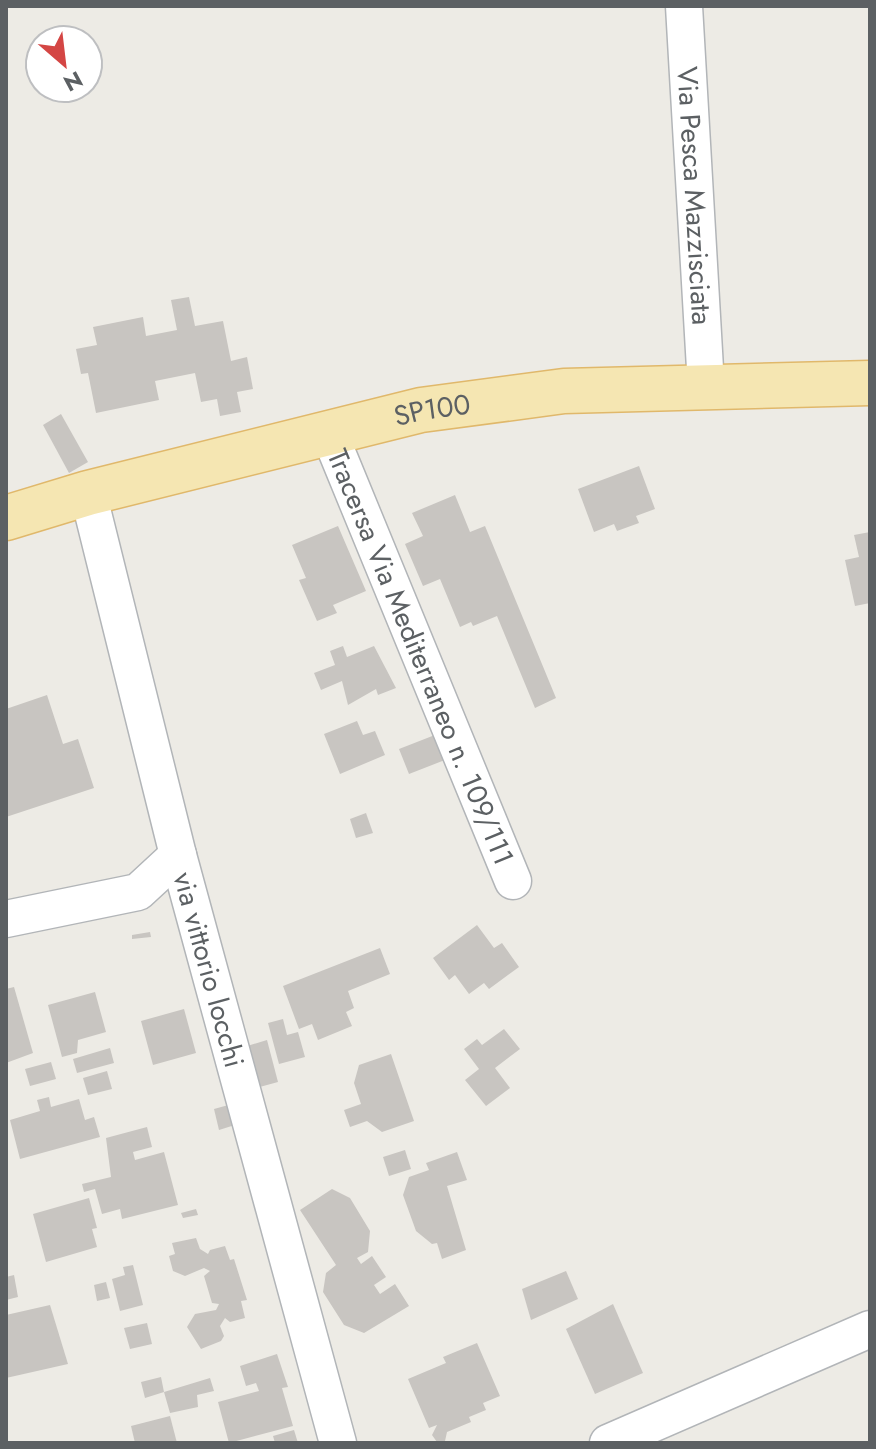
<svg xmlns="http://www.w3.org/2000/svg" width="876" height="1449" font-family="Jost,sans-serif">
  <rect width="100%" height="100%" fill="#edebe5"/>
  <!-- building -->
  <g fill="#c8c5c1">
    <polygon points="189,297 195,326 223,321 231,361 247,357 253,389 237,392 241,412 220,416 217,399 201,402 195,373 155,381 159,400 96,413 88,373 81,374 76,349 97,345 93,327 143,317 146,336 177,330 171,300"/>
    <polygon points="61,414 88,462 69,473 43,425"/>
    <polygon points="639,466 655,509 636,516 639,523 617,531 614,524 594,532 578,489"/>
    <polygon points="455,495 470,532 485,526 556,698 535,708 497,616 473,626 471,622 460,627 440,579 423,586 405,544 423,536 412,513"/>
    <polygon points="338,526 366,591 333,605 337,613 317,621 299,580 306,578 292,545"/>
    <polygon points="870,532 870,603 855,606 845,560 859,557 854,535"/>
    <polygon points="343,646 347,657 374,646 396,688 378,695 376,689 348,705 342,681 321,690 314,673 335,665 330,651"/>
    <polygon points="47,695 63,744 78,739 94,788 6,817 6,709"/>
    <polygon points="357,721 363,735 375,731 385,755 340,774 324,734"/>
    <polygon points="440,733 450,758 409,774 399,749"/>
    <polygon points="366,813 373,833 356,838 350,819"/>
    <polygon points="477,925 494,948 502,943 519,967 489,989 484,983 469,994 455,975 449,980 433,958"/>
    <polygon points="150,932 151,937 132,939 132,935"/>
    <polygon points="380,948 390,974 348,991 354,1008 346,1012 352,1026 318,1040 312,1024 299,1029 283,986"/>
    <polygon points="14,987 33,1053 6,1063 6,989"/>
    <polygon points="95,992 106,1032 78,1040 77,1053 62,1057 48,1005"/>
    <polygon points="184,1009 196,1053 153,1065 141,1021"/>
    <polygon points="283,1019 287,1035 298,1032 305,1057 279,1064 268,1023"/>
    <polygon points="504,1029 520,1049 495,1068 510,1088 486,1106 465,1080 479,1069 464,1049 477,1039 482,1045"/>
    <polygon points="267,1040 278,1082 256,1088 244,1047"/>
    <polygon points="110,1048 114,1063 77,1073 73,1059"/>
    <polygon points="391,1054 414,1121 382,1132 367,1121 350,1127 344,1110 361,1104 354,1083 359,1065"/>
    <polygon points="51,1062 56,1079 30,1086 25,1069"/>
    <polygon points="107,1071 112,1089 88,1095 83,1078"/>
    <polygon points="49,1097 51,1107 79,1099 85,1120 94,1117 100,1137 20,1159 10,1120 40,1111 37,1100"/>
    <polygon points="232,1104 238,1124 219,1130 214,1109"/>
    <polygon points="147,1127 152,1147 133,1152 135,1160 164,1152 178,1205 122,1219 120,1209 102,1214 95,1189 84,1192 82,1184 111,1177 106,1138"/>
    <polygon points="405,1150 411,1169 389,1176 383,1157"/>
    <polygon points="457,1152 467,1180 447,1186 466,1250 442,1259 437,1243 432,1244 416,1231 403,1195 409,1177 429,1170 426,1163"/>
    <polygon points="332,1189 350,1198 370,1231 368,1252 357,1258 361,1264 372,1256 386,1277 374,1285 380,1294 395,1284 409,1306 364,1333 344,1325 323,1292 326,1273 336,1265 300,1210"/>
    <polygon points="89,1198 97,1228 92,1229 97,1247 46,1262 33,1214"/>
    <polygon points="196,1209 198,1215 183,1218 181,1213"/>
    <polygon points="196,1238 200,1249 208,1254 210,1250 225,1246 230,1260 234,1259 247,1300 241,1301 245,1318 230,1322 225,1318 220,1326 224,1336 221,1341 201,1349 187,1327 195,1314 216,1310 219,1304 212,1303 204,1276 210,1271 204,1268 185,1276 173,1271 169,1256 175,1254 172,1243"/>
    <polygon points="133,1265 143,1305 120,1311 112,1279 125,1275 123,1267"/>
    <polygon points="566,1271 578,1299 531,1320 522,1289"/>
    <polygon points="14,1275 18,1297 6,1300 6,1277"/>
    <polygon points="106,1282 110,1298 97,1301 94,1285"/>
    <polygon points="613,1304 643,1373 595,1394 566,1329"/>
    <polygon points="50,1305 68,1364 6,1378 6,1315"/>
    <polygon points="147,1323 152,1344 130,1349 124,1328"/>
    <polygon points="477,1343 500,1396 483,1403 486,1410 469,1417 471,1422 447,1432 445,1441 437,1442 432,1435 437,1425 429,1428 408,1379 446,1363 443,1357"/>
    <polygon points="277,1354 288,1387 282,1388 293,1426 229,1443 218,1402 259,1391 256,1383 246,1386 240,1366"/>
    <polygon points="161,1377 164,1392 210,1378 214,1391 197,1395 198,1407 170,1413 164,1392 145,1398 141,1382"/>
    <polygon points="170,1416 177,1443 135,1443 131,1426"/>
    <polygon points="294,1430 298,1443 275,1443 273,1436"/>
  </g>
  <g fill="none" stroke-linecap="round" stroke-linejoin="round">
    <defs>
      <g id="minor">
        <path id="s1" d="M684,6L706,386"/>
        <path id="s2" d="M329,433L513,881"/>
        <path id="s3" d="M88,493L178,855L338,1443"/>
        <polyline points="6,919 138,892 178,855"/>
        <polyline points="608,1443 870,1329"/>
      </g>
      <g id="major">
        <path id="s4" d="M6,518L88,493L421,410L564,391L870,383"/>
      </g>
    </defs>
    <!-- minor casing -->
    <use href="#minor" stroke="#b2b5b8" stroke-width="39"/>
    <!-- major casing -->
    <use href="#major" stroke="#e0b86b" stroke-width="47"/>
    <!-- minor -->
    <use href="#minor" stroke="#fff" stroke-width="36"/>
    <!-- major -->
    <use href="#major" stroke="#f5e6b2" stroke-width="44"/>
  </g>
  <g text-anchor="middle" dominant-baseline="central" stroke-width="6" stroke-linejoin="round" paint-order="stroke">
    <!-- street labels -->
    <g font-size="28" fill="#5c6063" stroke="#fff">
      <text stroke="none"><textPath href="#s1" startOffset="190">Via Pesca Mazzisciata</textPath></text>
      <text stroke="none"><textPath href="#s4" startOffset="440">SP100</textPath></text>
      <text stroke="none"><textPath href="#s2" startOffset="242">Tracersa Via Mediterraneo n. 109/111</textPath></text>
      <text stroke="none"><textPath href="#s3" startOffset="492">via vittorio locchi</textPath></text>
    </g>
  </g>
  <!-- border -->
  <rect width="876" height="1449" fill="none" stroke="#5c6063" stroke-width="16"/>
  <!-- north arrow -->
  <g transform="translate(64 64) rotate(152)"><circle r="38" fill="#ffffff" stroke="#bebfc1" stroke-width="2"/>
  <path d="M0-6L14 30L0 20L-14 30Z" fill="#d44644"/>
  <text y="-12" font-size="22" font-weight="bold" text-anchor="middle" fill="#5c6063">N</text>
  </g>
</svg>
